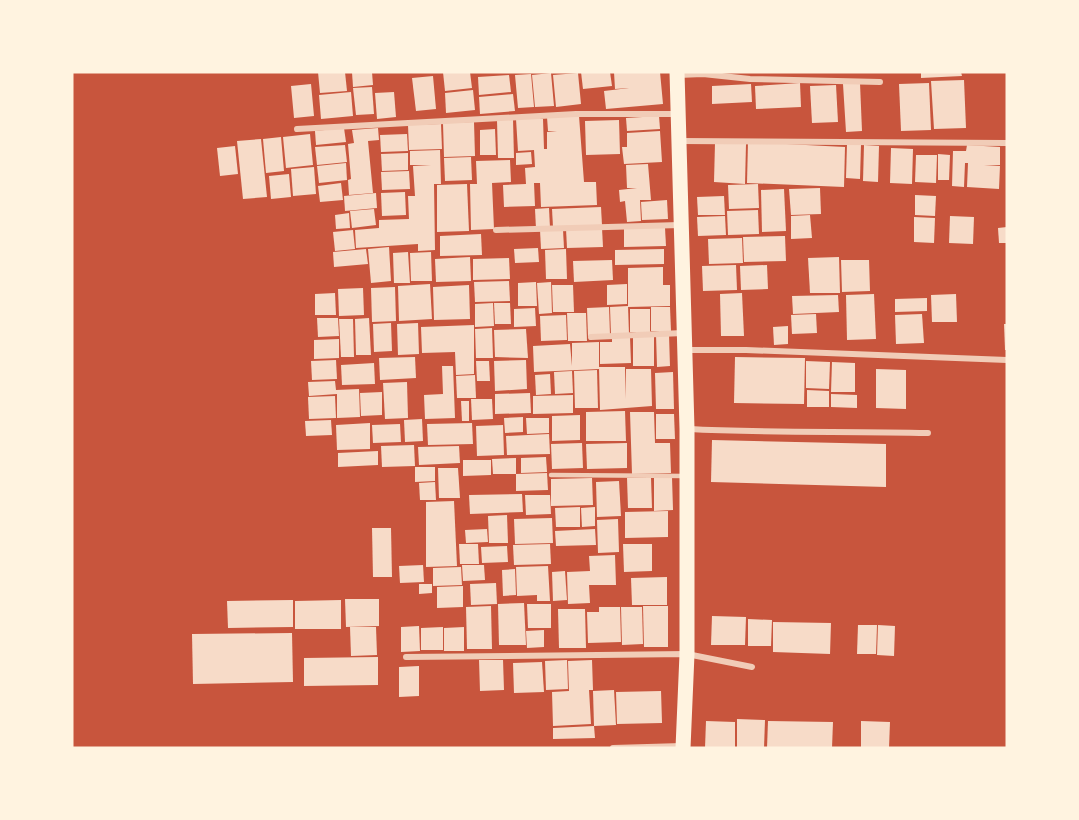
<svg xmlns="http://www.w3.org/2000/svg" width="1079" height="820" font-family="'Fira Sans Condensed',sans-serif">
  <rect width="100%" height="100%" fill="#c8553d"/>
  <!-- building -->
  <g fill="#f7dbc8">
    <polygon points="318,72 345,72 347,91 320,93"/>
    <polygon points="352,72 372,72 373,85 353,87"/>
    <polygon points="443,72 470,72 472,88 445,91"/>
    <polygon points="581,72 610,72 612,86 583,89"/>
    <polygon points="614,72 660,72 663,104 606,109 604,91 629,88 615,89"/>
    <polygon points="921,72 961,72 962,76 921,78"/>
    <polygon points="551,73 554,106 535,107 532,75"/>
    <polygon points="578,73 581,104 556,107 553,75"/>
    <polygon points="531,74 534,107 518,108 515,75"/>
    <polygon points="509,75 511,92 479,95 478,77"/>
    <polygon points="433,76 436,109 416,111 412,78"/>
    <polygon points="964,80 966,128 934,129 931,81"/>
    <polygon points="800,83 801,107 756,109 755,86"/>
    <polygon points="860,83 862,131 846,132 843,84"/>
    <polygon points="929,83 931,130 901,131 899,84"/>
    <polygon points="311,84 314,116 294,118 291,86"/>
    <polygon points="751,84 752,102 712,104 712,86"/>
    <polygon points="836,85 838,122 812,123 810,86"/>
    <polygon points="372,87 374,114 356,115 353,88"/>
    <polygon points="473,90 475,110 446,113 445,93"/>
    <polygon points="351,92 353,116 321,119 319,95"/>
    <polygon points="394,92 396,117 377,119 375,93"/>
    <polygon points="513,94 515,111 480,114 479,97"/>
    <polygon points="579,116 584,182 596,182 597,205 541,207 540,183 534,183 535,206 504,207 503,185 526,184 525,168 535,167 534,150 518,151 516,119 543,119 544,149 547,149 547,132 557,131 548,131 547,117"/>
    <polygon points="659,116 660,129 627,131 626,118"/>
    <polygon points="513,119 514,158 498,158 497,120"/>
    <polygon points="619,120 620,154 586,155 585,121"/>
    <polygon points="474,122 475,156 444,157 443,123"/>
    <polygon points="441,124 442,149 409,150 408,125"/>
    <polygon points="344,128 346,142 316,145 315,131"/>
    <polygon points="378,128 379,140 368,141 373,193 349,195 348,180 351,179 348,144 354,143 352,130"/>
    <polygon points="495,129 496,155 480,155 480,130"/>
    <polygon points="660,131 662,162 624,164 622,147 627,147 627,133"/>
    <polygon points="310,134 313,165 286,168 283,137"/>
    <polygon points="407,134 408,151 381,152 380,135"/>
    <polygon points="281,137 284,171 266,173 263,139"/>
    <polygon points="261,139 267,197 243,199 237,141"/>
    <polygon points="748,142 845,147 844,187 747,183"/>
    <polygon points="715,143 746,144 745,184 714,182"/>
    <polygon points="847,144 861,144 860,179 846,178"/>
    <polygon points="345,145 347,162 317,165 315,147"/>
    <polygon points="864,145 879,146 878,182 863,181"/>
    <polygon points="967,145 1000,147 1000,165 984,165 1000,166 999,189 967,187 968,163 965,163 964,187 952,186 953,151 966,151"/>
    <polygon points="235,146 238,174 220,176 217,148"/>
    <polygon points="891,148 913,149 912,184 890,183"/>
    <polygon points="440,150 441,184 434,184 435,250 418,251 418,244 356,248 355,230 379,228 379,220 409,219 408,196 415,196 413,166 431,165 410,165 410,151"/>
    <polygon points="531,152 532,164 516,165 516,153"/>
    <polygon points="408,153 408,170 382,171 381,154"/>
    <polygon points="938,154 950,155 949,180 938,180"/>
    <polygon points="916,155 937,155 936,183 915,182"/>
    <polygon points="471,157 472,180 445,181 444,158"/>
    <polygon points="510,160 511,182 492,183 494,229 471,230 470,184 477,184 476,161"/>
    <polygon points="346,163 347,180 319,183 317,166"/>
    <polygon points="648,164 651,200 640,200 641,221 627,222 625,201 620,202 619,190 637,188 627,188 626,165"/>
    <polygon points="314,167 316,194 293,196 291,169"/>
    <polygon points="409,171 410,189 382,190 381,172"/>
    <polygon points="289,174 291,197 271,199 269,176"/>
    <polygon points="341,183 343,200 320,202 318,186"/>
    <polygon points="467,184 469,231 437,232 437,185"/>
    <polygon points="758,184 759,208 729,209 728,185"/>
    <polygon points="820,188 821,214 791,215 789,189"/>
    <polygon points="784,189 786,231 762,232 761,190"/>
    <polygon points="405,192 406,215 382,216 381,193"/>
    <polygon points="376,193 377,208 345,211 344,196"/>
    <polygon points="915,195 936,196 935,216 915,215"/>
    <polygon points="724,196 725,215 698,215 697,197"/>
    <polygon points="667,200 668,219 642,220 641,202"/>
    <polygon points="601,207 602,225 553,227 552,209"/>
    <polygon points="549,208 550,228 536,229 535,209"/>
    <polygon points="374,209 376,225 352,228 350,211"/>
    <polygon points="758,210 759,234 728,235 727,211"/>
    <polygon points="349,213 350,228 336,229 335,215"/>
    <polygon points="810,215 812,238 791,239 791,216"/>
    <polygon points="725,216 726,235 698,236 697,217"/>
    <polygon points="950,216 974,217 973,244 949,243"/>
    <polygon points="914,217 935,218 934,243 914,242"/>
    <polygon points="1007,227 1007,243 999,243 998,228"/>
    <polygon points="602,228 603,247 567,248 566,229"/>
    <polygon points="624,228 665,228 666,246 624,247"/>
    <polygon points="353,230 355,249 335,251 333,232"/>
    <polygon points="540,230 563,230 564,248 541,249"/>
    <polygon points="481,234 482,255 440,256 440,236"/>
    <polygon points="785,236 786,261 744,262 743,237"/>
    <polygon points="742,238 743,263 709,264 708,239"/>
    <polygon points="389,247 391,281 371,283 368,249"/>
    <polygon points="538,248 539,262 515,263 514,249"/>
    <polygon points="366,249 368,264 334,267 333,252"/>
    <polygon points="566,249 567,279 546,279 545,250"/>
    <polygon points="664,249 664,264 615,265 615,250"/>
    <polygon points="408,252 410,283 394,283 393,253"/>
    <polygon points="431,252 432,281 411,281 410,253"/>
    <polygon points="470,257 471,281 436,282 435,259"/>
    <polygon points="839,257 840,293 810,293 808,258"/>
    <polygon points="509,258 510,279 473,280 473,259"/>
    <polygon points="612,260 613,280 574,282 573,261"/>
    <polygon points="841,260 869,260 870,291 842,292"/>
    <polygon points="736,265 737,290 703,291 702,266"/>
    <polygon points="767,265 768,289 741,290 740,266"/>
    <polygon points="663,267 663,285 670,285 670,306 628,307 628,268"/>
    <polygon points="509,281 510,301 475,302 474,282"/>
    <polygon points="536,282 537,306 518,306 518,283"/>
    <polygon points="551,282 552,313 539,314 537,283"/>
    <polygon points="430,284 432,319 399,321 398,286"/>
    <polygon points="627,284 627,304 607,305 607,285"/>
    <polygon points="469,285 470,319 434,320 433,287"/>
    <polygon points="552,285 573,285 574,312 553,312"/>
    <polygon points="395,287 396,321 372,322 371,288"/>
    <polygon points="363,288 364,315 339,316 338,289"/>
    <polygon points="335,293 336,315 315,315 315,294"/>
    <polygon points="742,293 744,336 721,336 720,294"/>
    <polygon points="874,294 876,339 847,340 846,295"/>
    <polygon points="956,294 957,322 932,322 931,295"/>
    <polygon points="838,295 839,312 793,314 792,296"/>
    <polygon points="927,298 927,311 895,312 895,299"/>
    <polygon points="493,303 494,326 475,327 475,304"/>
    <polygon points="494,303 510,303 511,324 495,324"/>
    <polygon points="628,306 629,334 611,335 610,307"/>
    <polygon points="609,307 610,335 588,336 587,308"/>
    <polygon points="651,307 670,307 671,331 651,331"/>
    <polygon points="535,308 536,326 514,327 514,309"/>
    <rect x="630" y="309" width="20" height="23"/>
    <polygon points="567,313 586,313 587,341 568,341"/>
    <polygon points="816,314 817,333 792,334 791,315"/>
    <polygon points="922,314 924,343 896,344 895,315"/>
    <polygon points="566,315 567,340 541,341 540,316"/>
    <polygon points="317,318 338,318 339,336 318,337"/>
    <polygon points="369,318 371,355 356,355 355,319"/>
    <polygon points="339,319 353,319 354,357 341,357"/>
    <polygon points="391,323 392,351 374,352 373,324"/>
    <polygon points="418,323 419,354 398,355 397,324"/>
    <polygon points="1004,324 1007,324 1007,350 1005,350"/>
    <polygon points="474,325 474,374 456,375 455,352 422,353 421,327"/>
    <polygon points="788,326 788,344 774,345 773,327"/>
    <polygon points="492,328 493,358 476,358 475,329"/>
    <polygon points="526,329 528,358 495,357 494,330"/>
    <polygon points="656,335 669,335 670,366 657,367"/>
    <polygon points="612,337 630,337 631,363 600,364 600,342 612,342"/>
    <rect x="633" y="337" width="21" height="29"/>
    <polygon points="339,339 339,358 314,359 314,340"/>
    <polygon points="599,342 599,369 534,372 533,346 570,344 572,366 572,343"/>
    <polygon points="415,357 416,378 380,380 379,358"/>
    <polygon points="735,357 805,358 804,404 734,403"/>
    <polygon points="336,360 337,379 312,380 311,361"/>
    <polygon points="526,360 527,389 495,391 494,361"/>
    <polygon points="476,361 489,361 490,381 477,381"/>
    <polygon points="806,361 830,362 829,389 806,388"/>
    <polygon points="832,362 855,363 855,392 831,392"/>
    <polygon points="374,363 375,384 342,385 341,365"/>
    <polygon points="442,366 453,366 455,418 425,419 424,395 443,394"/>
    <polygon points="599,367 625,367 625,399 626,369 651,369 652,406 600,410"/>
    <polygon points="876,369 906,370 906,409 876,408"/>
    <polygon points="597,370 598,408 575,408 574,371"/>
    <polygon points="572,371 573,393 555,394 554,372"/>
    <polygon points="673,372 674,409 656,409 655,373"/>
    <polygon points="550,374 551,394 536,395 535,375"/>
    <polygon points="475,375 476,398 457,398 456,376"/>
    <polygon points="335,381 336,390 359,389 360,417 337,418 337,394 309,396 308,382"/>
    <polygon points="407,382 408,418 385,419 383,383"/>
    <polygon points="807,390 829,391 829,407 807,407"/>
    <polygon points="382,392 382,415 361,416 360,393"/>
    <polygon points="530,393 531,413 495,414 495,394"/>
    <polygon points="831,394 857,395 857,408 831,407"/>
    <polygon points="573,395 573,413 533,414 533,396"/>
    <polygon points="335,396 336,418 309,419 308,397"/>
    <polygon points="471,399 492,399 493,419 472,420"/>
    <polygon points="461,401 469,401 469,421 462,421"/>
    <polygon points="625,411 626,441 586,441 586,412"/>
    <polygon points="630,412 654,412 655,443 670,443 671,473 632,474"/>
    <polygon points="656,414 674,414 675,439 656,439"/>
    <polygon points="580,415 580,440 552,441 552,416"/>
    <polygon points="523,417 523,432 505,433 504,418"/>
    <polygon points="526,418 549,418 549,433 527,434"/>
    <polygon points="422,419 423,441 405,442 404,420"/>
    <polygon points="331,420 332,435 306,436 305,421"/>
    <polygon points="370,423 370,449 337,450 336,425"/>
    <polygon points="472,423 473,444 428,445 427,424"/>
    <polygon points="400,424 401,442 373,443 372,425"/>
    <polygon points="503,425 504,455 477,456 476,426"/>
    <polygon points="549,434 550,454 507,455 506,436"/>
    <polygon points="712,440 886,444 886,487 711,482"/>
    <polygon points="582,443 583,468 552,469 551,444"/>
    <polygon points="627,443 627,468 587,469 586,444"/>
    <polygon points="414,445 415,466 382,467 381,446"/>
    <polygon points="459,446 460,463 419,465 418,447"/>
    <polygon points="378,451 378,465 338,467 338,453"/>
    <polygon points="546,457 547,472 521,473 521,458"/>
    <polygon points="516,458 516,474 493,474 492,459"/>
    <polygon points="463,460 491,460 491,475 463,476"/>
    <polygon points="415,467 435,467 435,481 415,482"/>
    <polygon points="438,468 458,468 460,498 439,498"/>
    <polygon points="547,473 548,490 516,491 516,474"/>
    <polygon points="592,478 593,505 551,506 551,479"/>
    <polygon points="627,478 651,478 652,508 628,508"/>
    <polygon points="654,478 672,478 673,510 654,511"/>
    <polygon points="619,481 621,516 597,517 596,482"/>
    <polygon points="435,482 436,500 420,500 419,483"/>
    <polygon points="522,494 523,512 470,514 469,495"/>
    <polygon points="525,495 550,495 551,514 526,515"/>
    <polygon points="454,501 457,566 426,567 426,502"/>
    <polygon points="580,507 580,527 556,527 555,508"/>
    <polygon points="595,507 595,526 582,527 581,508"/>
    <polygon points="668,511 668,537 625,538 625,512"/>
    <polygon points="507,515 508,543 489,543 488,516"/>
    <polygon points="552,518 553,543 515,544 514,519"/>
    <polygon points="618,519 619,552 598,553 597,520"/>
    <polygon points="372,528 391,528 392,577 373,577"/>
    <polygon points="487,529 488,542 466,543 465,530"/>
    <polygon points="595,529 596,545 556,546 555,531"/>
    <polygon points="459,544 478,544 479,564 460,564"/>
    <polygon points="550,544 551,564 514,565 513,545"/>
    <polygon points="623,544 652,544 652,571 624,572"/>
    <polygon points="507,546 508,562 482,563 481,547"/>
    <polygon points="615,555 616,585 589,585 590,603 568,604 567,572 590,571 589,556"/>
    <polygon points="423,565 424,582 400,583 399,566"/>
    <polygon points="462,565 484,565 485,580 463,581"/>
    <polygon points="548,566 550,601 537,601 537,595 517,596 516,567"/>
    <polygon points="461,567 462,585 433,586 433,568"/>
    <polygon points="515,569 516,595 503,596 502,570"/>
    <polygon points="565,571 567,600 553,601 552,572"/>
    <polygon points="667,577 667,605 632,605 631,578"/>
    <polygon points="496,583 497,604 471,605 470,584"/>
    <polygon points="419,584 432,584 432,593 419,594"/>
    <polygon points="463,586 463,607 437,608 437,587"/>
    <polygon points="345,599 379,599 379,626 346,627"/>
    <polygon points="293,600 293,627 228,628 227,601"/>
    <polygon points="341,600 341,629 295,629 295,601"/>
    <polygon points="524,603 526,645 499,645 498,604"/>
    <polygon points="527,604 551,604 551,628 528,628"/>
    <polygon points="491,606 492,649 467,649 466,607"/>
    <polygon points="643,606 668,606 668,647 644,647"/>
    <polygon points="599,607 620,607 621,642 588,643 587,612 599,612"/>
    <polygon points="621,607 642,607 643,644 622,645"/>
    <polygon points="558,609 585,609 586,648 559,648"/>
    <polygon points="712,616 746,617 745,645 711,645"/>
    <polygon points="748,619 772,620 771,646 748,646"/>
    <polygon points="773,622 831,623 830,654 773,652"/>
    <polygon points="858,625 877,625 876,654 857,654"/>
    <polygon points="878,625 895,626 894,656 877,655"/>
    <polygon points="419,626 420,651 401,652 401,627"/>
    <polygon points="350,627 376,627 377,655 351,656"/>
    <polygon points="443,627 443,650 421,650 421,628"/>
    <polygon points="464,627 464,651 444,651 444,628"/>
    <polygon points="544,630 544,647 527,648 526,631"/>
    <polygon points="292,633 293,682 193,684 192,634"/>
    <polygon points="378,657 378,685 304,686 304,658"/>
    <polygon points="479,660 503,660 504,690 480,691"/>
    <polygon points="567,660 568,689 546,690 545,661"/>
    <polygon points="592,660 593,690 589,690 591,724 553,726 552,692 569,691 568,661"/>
    <polygon points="542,662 544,692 514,693 513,663"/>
    <polygon points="419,666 419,696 399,697 399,667"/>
    <polygon points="614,690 616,725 594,726 593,691"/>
    <polygon points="661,691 662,723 617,724 616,692"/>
    <polygon points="737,719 765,720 764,748 737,748"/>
    <polygon points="706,721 735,722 735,748 705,748"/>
    <polygon points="768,721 833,722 832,748 767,748"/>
    <polygon points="861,721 890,722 889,748 861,748"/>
    <polygon points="594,726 595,738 553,739 553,728"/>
  </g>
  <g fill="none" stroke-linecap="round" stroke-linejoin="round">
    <!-- service -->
    <polyline stroke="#f1ccb7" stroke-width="4.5" points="551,475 684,476"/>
    <!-- minor -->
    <g stroke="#f1ccb7" stroke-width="6">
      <polyline points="678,75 703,74 750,79 880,82"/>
      <polyline points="297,129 576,114 677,114"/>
      <polyline points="680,141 1007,143"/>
      <polyline points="496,230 680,225"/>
      <polyline points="591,337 683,333"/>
      <polyline points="686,350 746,350 1007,360"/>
      <path d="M687,429C767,433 848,431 928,433"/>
      <polyline points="406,657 687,654 752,667"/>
      <polyline points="613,748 682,746"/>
    </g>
    <!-- trunk -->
    <polyline stroke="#fff3e0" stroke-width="15" points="677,72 687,429 687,654 683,748"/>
  </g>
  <!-- border -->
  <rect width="1079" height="820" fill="none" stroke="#fff3e0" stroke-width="147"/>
</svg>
